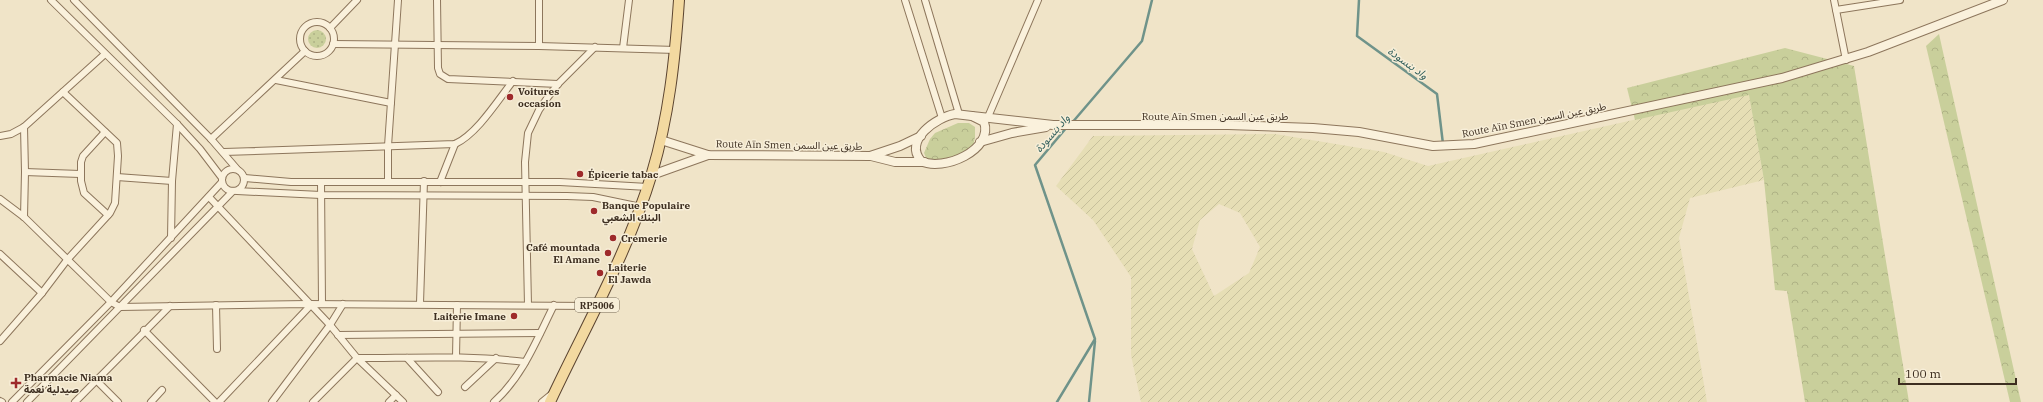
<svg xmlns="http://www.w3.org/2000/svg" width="2043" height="402" font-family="'IBM Plex Serif','Noto Sans Arabic',serif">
  <defs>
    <pattern id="farmland-furrows" width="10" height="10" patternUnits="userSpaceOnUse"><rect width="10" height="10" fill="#e6deb5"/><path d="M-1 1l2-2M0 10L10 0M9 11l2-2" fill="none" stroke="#c6bf9b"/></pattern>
    <pattern id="forest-crowns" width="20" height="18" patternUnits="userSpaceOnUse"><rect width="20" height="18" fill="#c9cf9b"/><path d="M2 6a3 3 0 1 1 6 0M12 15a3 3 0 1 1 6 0" fill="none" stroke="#aeb285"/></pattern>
    <pattern id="garden-dots" width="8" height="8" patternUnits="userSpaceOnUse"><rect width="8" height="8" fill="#c9cf9b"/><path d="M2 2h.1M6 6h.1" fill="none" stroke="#aeb285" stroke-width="1.8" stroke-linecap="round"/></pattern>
  </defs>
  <rect width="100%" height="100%" fill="#f0e4c8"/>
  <!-- farmland -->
  <path fill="url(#farmland-furrows)" fill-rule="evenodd" d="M1749,94L1764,180L1690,198L1679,238L1707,402H1141L1131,355V277L1093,220L1056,186L1093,136L1275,134L1384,152L1428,166ZM1219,204L1240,213L1260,247L1249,273L1214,296L1192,249L1200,220Z"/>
  <!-- forest -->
  <g fill="url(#forest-crowns)">
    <polygon points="1939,34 2021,402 2010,402 1926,46"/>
    <polygon points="1785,48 1854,66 1909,402 1805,402 1787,291 1775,290 1764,180 1749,95 1635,120 1627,88"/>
    <polygon points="958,123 969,123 975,127 975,137 973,147 949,162 928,162 924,153 930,139 935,133"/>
  </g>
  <!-- garden -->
  <circle fill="url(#garden-dots)" cx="317" cy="39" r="9"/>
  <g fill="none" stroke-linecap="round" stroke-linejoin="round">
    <!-- stream -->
    <g stroke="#6f938a" stroke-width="2.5">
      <polyline points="1359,0 1357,36 1437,94 1443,144"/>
      <polyline points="1071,124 1142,41 1152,0"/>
      <polyline points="1057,402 1095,339 1035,165 1067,127"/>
      <polyline points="1089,402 1095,341"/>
    </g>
    <defs>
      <g id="minor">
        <polyline points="51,0 177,124 200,149 222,178"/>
        <polyline points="74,0 211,139 237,169"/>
        <polyline points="437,0 438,68 440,74 448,79 558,84"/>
        <polyline points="539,0 539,46"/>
        <polyline points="905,0 942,118"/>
        <polyline points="925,0 959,114"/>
        <polyline points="1834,0 1846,60"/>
        <polyline points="1836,10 1900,0"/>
        <circle cx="317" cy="39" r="17"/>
        <polyline points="330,28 357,0"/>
        <polyline points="333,44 539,46 676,50"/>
        <polyline points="623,48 629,0"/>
        <polyline points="276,80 391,103"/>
        <polyline points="988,117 1038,0"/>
        <polyline points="105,132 83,156 81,162 81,181 84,193 108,215"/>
        <polyline points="0,136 11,134 24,127 105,54"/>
        <polyline points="211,139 305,51"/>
        <path d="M224,152L455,144C477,134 498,100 513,81"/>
        <circle cx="233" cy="180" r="11"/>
        <polyline points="25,172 80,174"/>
        <polyline points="117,177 172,181"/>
        <polyline points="245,178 291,182 560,182 648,187"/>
        <polyline points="388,181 388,146 398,0"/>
        <polyline points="321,182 322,304"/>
        <polyline points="440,182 455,144"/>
        <polyline points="237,191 321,195 567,196 593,197 641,207"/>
        <polyline points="209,197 330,325 357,358 403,402"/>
        <polyline points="0,199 24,217 111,302 120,307 308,304 596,306"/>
        <polyline points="24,217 25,172 24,127"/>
        <polyline points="171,238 172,181 177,124"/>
        <polyline points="0,254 42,293"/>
        <polyline points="420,303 424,181"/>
        <polyline points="216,305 217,349"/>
        <polyline points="528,305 525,162 528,133 539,110 548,97 558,84 595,47"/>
        <polyline points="144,330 215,402"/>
        <polyline points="338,335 540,333"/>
        <polyline points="0,341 42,293 67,260 110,213 115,203 118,156 117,143 63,92"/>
        <polyline points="456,357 457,305"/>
        <polyline points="407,358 438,392"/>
        <polyline points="96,380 118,402"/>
        <polyline points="465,387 496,358"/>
        <polyline points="0,401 2,402"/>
        <polyline points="12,402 111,302 222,182"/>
        <polyline points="27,402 233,191"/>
        <polyline points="75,402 170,306"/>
        <polyline points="151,402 162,390"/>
        <polyline points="219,402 310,306"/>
        <polyline points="272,402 330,325 343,304"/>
        <path d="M313,402L357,358C413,358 469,355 525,362"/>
        <polyline points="389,402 396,395"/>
        <path d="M494,402C523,376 537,339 554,305"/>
        <polyline points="542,402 553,393"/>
      </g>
      <g id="tertiary">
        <path d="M955,114L972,116L984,122C994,150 943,172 921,161C903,140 937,117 955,114Z"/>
        <polyline points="972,116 1053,125 1228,125 1313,128 1359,132 1433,146 1474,144 1782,78 1868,52 2003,0"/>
        <polyline points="661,140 708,155 870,156 900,146 921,136"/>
        <polyline points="980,142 1012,133 1046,127"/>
        <polyline points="871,156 895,162 924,162"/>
        <polyline points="652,175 708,155"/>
      </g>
      <path id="primary" d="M550,402C585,327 628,253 652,173C669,116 675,59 679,0"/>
    </defs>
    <!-- minor casing -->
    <use href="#minor" stroke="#8d765c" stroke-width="8"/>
    <!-- tertiary casing -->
    <use href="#tertiary" stroke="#8d765c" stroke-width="10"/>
    <!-- primary casing -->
    <use href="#primary" stroke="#5b4430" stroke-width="12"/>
    <!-- minor -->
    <use href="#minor" stroke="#faf1dc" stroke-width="6"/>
    <!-- tertiary -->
    <use href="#tertiary" stroke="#faf1dc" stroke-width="8"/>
    <!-- primary -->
    <use href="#primary" stroke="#f3d9a0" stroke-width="10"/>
  </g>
  <!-- markers -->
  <g fill="#9e2a2b" stroke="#f7eed8" stroke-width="1.5">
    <circle cx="510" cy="97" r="4"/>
    <circle cx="580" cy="174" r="4"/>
    <circle cx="594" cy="211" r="4"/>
    <circle cx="613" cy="238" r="4"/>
    <circle cx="608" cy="253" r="4"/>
    <circle cx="600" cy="273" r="4"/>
    <circle cx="514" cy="316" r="4"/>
    <path d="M14 377h4v4h4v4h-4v4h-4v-4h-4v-4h4z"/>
  </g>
  <g text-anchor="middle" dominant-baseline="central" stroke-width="3" stroke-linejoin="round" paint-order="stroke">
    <!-- shield labels -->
    <rect fill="#f7eed8" stroke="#756857" stroke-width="1" x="575" y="298" width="44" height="14" rx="3"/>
    <g font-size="9" font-weight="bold" fill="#3d2e20">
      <text x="597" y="305">RP5006</text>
    </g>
    <!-- poi labels -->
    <g font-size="10" font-weight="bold" fill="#3d2e20" stroke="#f7eed8" text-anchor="start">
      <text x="518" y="91">Voitures<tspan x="518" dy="12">occasion</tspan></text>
      <text x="588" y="174">Épicerie tabac</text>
      <text x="602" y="205">Banque Populaire<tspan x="602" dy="12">البنك الشعبي</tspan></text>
      <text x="621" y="238">Cremerie</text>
      <text x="600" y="247" text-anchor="end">Café mountada<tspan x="600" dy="12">El Amane</tspan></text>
      <text x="608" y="267">Laiterie<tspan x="608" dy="12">El Jawda</tspan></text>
      <text x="506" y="316" text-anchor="end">Laiterie Imane</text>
      <text x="24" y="377">Pharmacie Niama<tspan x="24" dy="12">صيدلية نعمة</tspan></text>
    </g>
    <!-- street labels -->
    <g font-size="10" fill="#3d2e20" stroke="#f7eed8">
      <text x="1215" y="116">Route Aïn Smen طريق عين السمن</text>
      <text transform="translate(1534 120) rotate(-11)">Route Aïn Smen طريق عين السمن</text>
      <text transform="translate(789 145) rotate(1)">Route Aïn Smen طريق عين السمن</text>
    </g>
    <!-- water labels -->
    <g font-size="11" font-style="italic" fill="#2f5d5a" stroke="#f7eed8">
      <text transform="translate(1408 63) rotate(36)">واد بنسودة</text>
      <text transform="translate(1052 133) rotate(-49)">واد بنسودة</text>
    </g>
  </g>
  <!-- scale -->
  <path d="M1899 378v6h117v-6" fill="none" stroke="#3d2e20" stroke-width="2"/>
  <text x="1905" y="378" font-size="12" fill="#3d2e20" stroke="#f7eed8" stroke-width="3" paint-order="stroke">100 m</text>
</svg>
